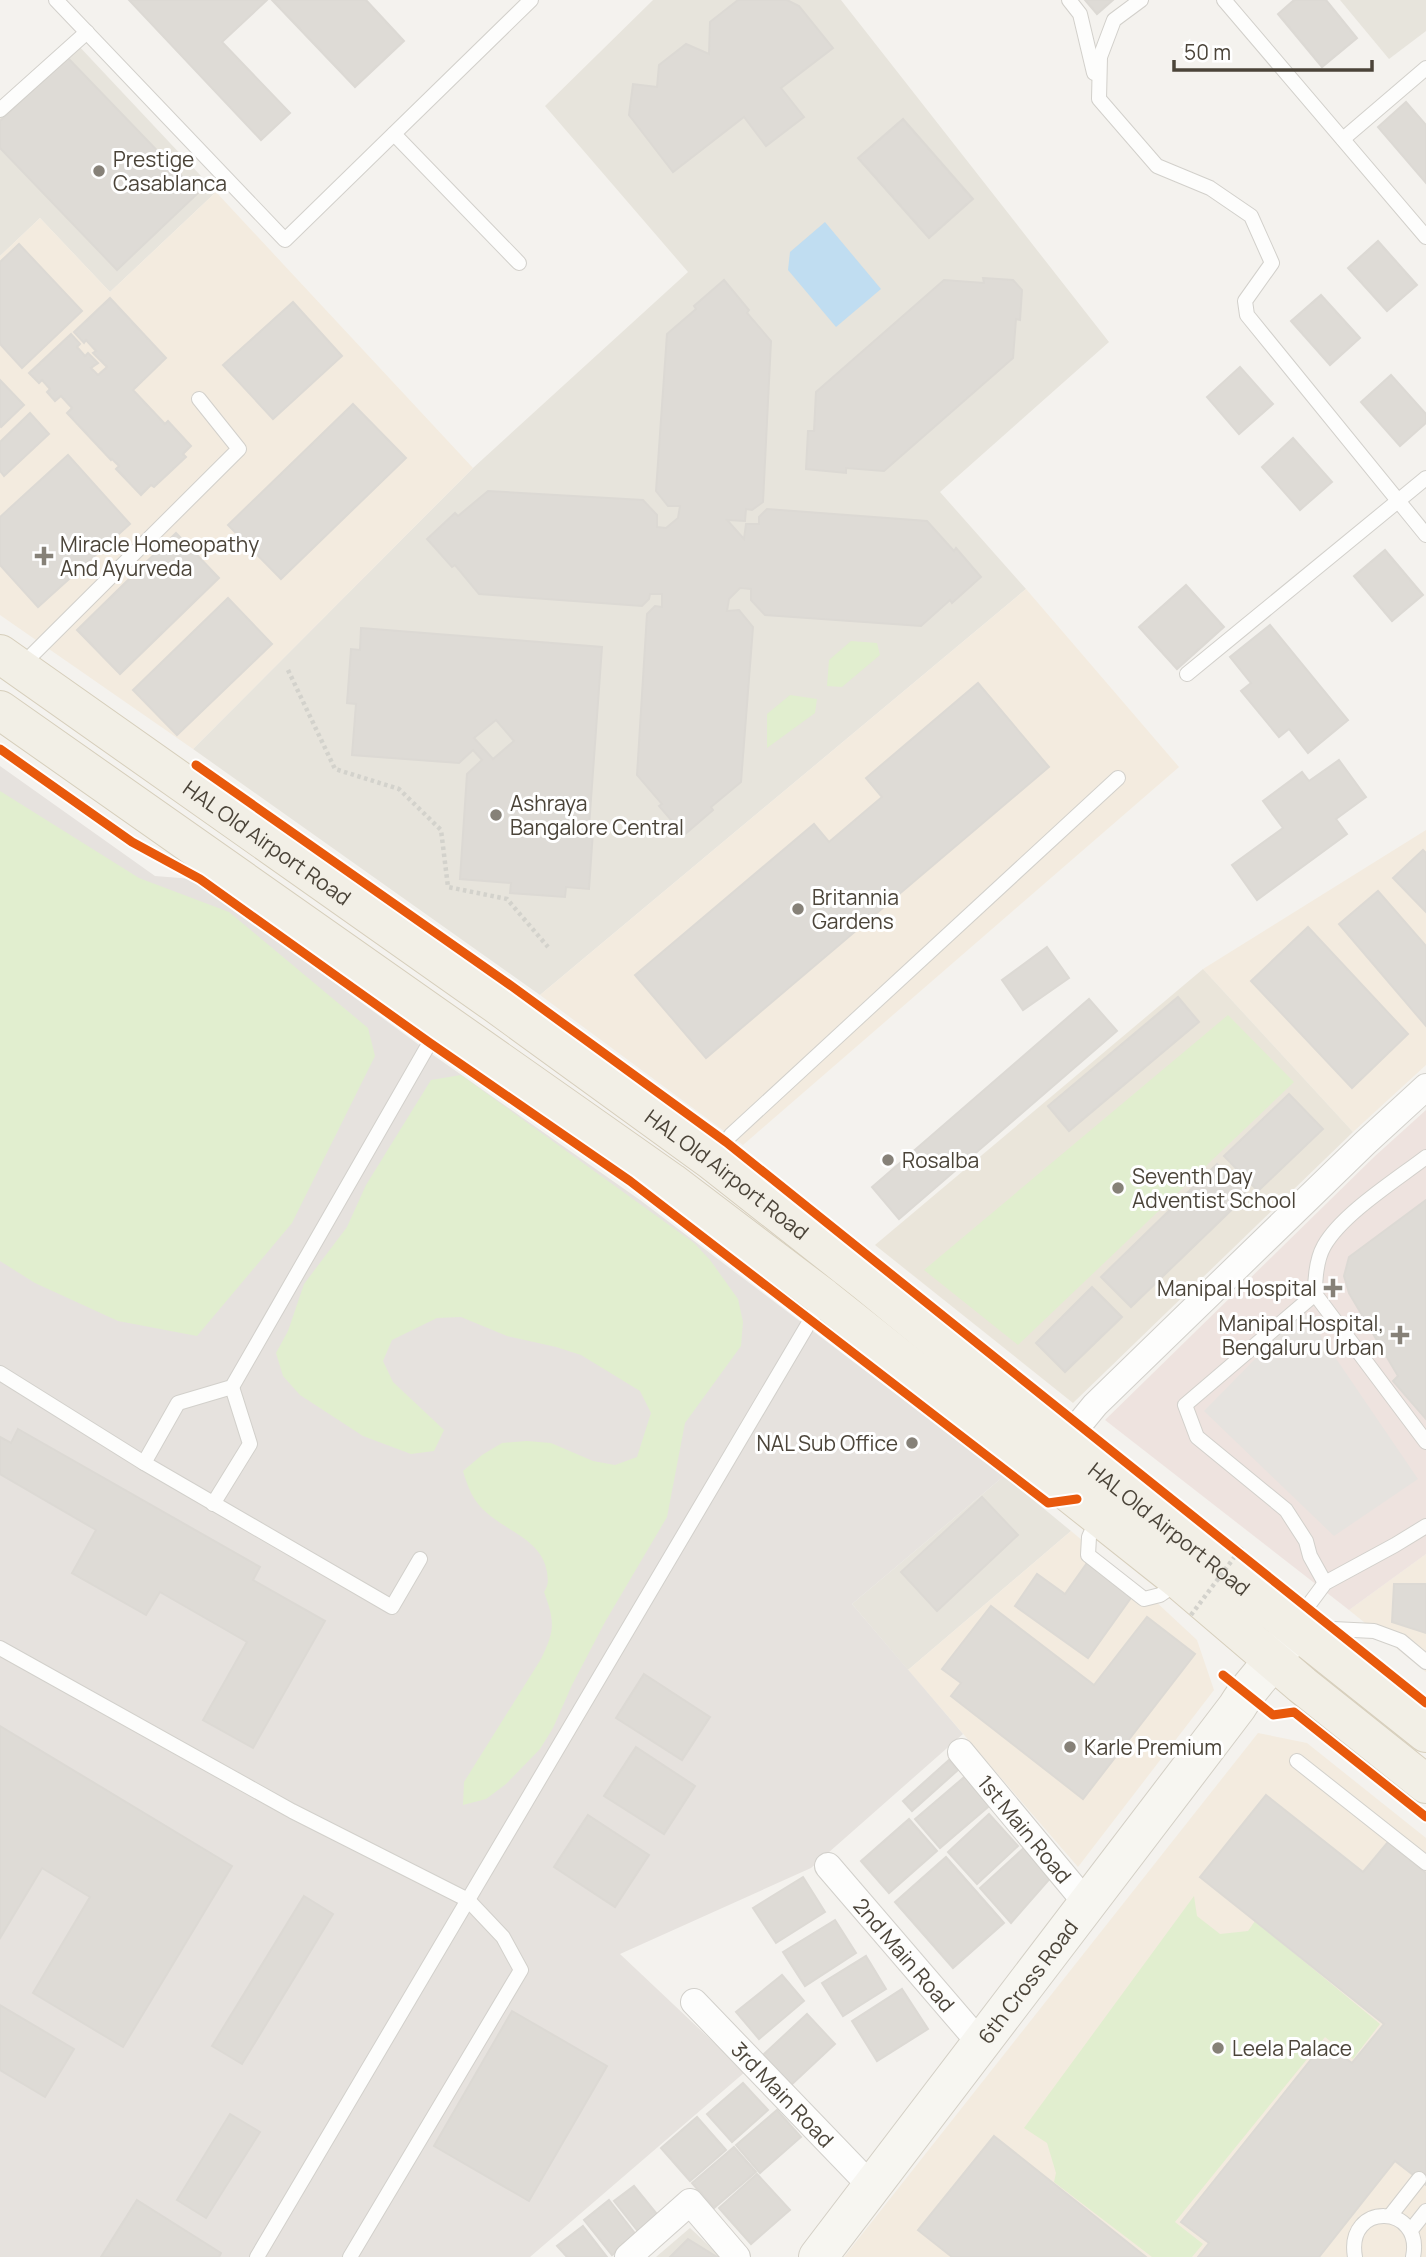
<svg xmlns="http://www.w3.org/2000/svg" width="1426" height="2257" font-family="Manrope,sans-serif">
  <rect width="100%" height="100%" fill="#f4f2ee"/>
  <!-- residential -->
  <g fill="#e7e4dc">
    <polygon points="653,0 841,0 1109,342 940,492 1026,589 540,995 193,749 473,468 688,272 545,106"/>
    <polygon points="1340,0 1426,0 1426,31 1389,59"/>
    <polygon points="76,43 216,192 110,292 40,218 0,256 0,112"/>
    <polygon points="1004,1476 1071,1531 908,1670 852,1604"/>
    <polygon points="690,2228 721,2257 656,2257"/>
  </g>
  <!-- commercial -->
  <g fill="#f3ebdf">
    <polygon points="216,192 473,468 193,749 0,615 0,256 40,218 110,292"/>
    <polygon points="1026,589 1179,767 743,1145 540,995"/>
    <polygon points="1426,830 1426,1065 1353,1132 1203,969"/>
    <polygon points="1071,1531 1154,1600 1197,1640 1214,1690 1078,1867 908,1670"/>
    <polygon points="1426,1554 1426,1672 1349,1610"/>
    <polygon points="1258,1733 1307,1743 1426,1838 1426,2257 844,2257"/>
  </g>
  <!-- industrial -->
  <polygon fill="#e6e2de" points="0,766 155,876 193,879 426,1050 640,1200 1004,1476 852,1604 963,1734 811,1868 620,1954 745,2072 530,2257 0,2257"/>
  <!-- education -->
  <polygon fill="#eae5da" points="1203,969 1353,1132 1073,1403 875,1245"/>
  <!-- medical -->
  <polygon fill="#eee3df" points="1426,1110 1426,1554 1349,1610 1105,1420 1374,1157"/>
  <!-- green -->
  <g fill="#e1eecf">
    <polygon points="851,641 877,643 880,655 842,687 827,686 829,660"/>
    <polygon points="790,695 817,699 815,713 767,748 767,714"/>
    <polygon points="0,791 139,878 229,912 368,1028 375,1056 292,1223 197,1336 118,1321 35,1283 0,1261"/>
    <polygon points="1228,1015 1294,1082 1018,1345 924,1270"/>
    <path d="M461,1075L694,1243L710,1260L738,1299L743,1322L741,1346L685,1423L667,1517L605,1622L572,1685L553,1728L540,1749L506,1784L486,1799L463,1805L464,1782L541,1659C555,1630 555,1622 544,1592C549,1584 548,1581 547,1572C542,1540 508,1532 487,1513C473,1501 468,1488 463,1471L482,1455L502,1443L527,1441L551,1443L593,1461L615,1465L637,1457L651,1413L640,1391L581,1355L556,1347L507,1336L461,1317L437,1318L392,1340L383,1361L393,1382L444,1430L434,1451L411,1454L363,1436L300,1395L283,1376L276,1353L288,1331L304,1284L347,1227L366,1185L431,1080Z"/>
    <polygon points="1194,1896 1197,1916 1220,1934 1248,1931 1255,1921 1380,2024 1353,2059 1325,2037 1175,2222 1203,2244 1192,2257 1152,2257 1054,2182 1056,2173 1047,2143 1024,2128"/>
  </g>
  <!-- parking -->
  <polygon fill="#e6e3df" points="1303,1310 1418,1479 1334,1536 1204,1411"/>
  <!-- water -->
  <polygon fill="#c0ddf1" points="825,222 881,289 836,327 788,270 790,252"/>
  <!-- building -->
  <g fill="#dedbd6" stroke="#dcd9d4" stroke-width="2" fill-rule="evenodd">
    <polygon points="129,0 267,0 222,42 290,113 261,140"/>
    <polygon points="272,0 366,0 404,41 355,87"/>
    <polygon points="738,0 787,0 799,6 833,48 781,88 804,117 766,146 744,117 673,172 629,115 633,84 657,87 659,65 686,44 709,54 710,22"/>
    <polygon points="1085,0 1113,0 1097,14"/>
    <polygon points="1294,0 1326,0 1357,38 1322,67 1278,14"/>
    <polygon points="67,57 198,193 117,270 0,148 0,121"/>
    <polygon points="1406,102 1426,125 1426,183 1378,127"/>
    <polygon points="903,119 973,199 929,238 858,158"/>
    <polygon points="1378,241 1417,285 1387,311 1348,268"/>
    <polygon points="19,244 82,311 22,368 0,344 0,262"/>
    <polygon points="983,278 1013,280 1022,290 1020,320 1016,319 1013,358 884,471 846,468 846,473 806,469 808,431 814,431 816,392 944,280 984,283"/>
    <polygon points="724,280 749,310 747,313 771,341 763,502 752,510 746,509 745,521 727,520 744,539 746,524 759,524 759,517 767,509 927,521 954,551 956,548 981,577 952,603 950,600 921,626 765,615 751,600 751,589 740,588 729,599 727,611 739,610 753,627 741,782 711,807 713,810 684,835 659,806 662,804 637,775 647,614 655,606 662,607 662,594 650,594 649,599 642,606 479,594 455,565 452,567 427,539 455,513 458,516 488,491 643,500 657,515 657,527 666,528 678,518 680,506 668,506 656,491 667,334 696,309 694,306"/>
    <polygon points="1321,295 1360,338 1330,365 1291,321"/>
    <polygon points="110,298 166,358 133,390 165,424 168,421 191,446 183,454 186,457 154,487 151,485 141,495 116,469 119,466 112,459 111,460 67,413 72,408 61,396 55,401 47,392 50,389 42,380 39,383 29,373 71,334 80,344 77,347 85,356 88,353 98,363 91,368 98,375 107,367 93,353 96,351 86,340 84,343 74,332"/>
    <polygon points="293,302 342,356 273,419 223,365"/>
    <polygon points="1240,367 1273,404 1239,434 1207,397"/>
    <polygon points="1391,375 1426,414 1426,423 1400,446 1361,402"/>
    <polygon points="0,380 24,405 1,427 0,426"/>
    <polygon points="353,404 406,458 281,579 228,525"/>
    <polygon points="30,413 49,434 4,476 0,471 0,442"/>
    <polygon points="1293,438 1332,482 1300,510 1262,467"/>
    <polygon points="68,455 130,524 38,607 0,565 0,517"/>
    <polygon points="176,533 219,578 120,674 77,630"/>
    <polygon points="1385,550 1423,595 1392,621 1354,576"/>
    <polygon points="1186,585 1224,627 1177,669 1139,627"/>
    <polygon points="228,598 272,644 177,735 133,690"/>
    <polygon points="1270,625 1348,720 1308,753 1289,729 1279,737 1241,691 1251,683 1230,657"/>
    <path d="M361,628L602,647L589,827L577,826V829L593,831L589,889L566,887L565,897L510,893L511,883L460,879L467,774L482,760L473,750L459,763L352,755L356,704L347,703L351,649L360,650ZM496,720L514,741L493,759L474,738Z"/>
    <polygon points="978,683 1049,767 706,1058 635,975 814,824 829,842 882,797 866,778"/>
    <polygon points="1339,760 1366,797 1336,819 1347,834 1257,900 1232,865 1283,828 1263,801 1302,772 1309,781"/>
    <polygon points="1423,850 1426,853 1426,912 1393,878"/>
    <polygon points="1378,891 1426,946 1426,1026 1339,924"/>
    <polygon points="1308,927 1408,1034 1352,1088 1251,981"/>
    <polygon points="1047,947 1069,978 1023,1010 1002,980"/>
    <polygon points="1178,997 1199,1022 1069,1131 1048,1106"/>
    <polygon points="1089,999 1117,1031 899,1219 872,1187"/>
    <polygon points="1289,1094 1323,1129 1258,1191 1224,1156"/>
    <polygon points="1217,1164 1247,1195 1131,1307 1101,1277"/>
    <polygon points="1426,1200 1426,1419 1393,1381 1398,1376 1349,1293 1344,1276 1349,1257"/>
    <polygon points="1092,1287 1122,1317 1065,1372 1036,1343"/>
    <polygon points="18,1429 260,1567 253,1580 325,1621 253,1748 203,1720 247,1642 160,1592 146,1615 72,1573 96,1530 0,1474 0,1437 11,1443"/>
    <polygon points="982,1497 1018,1535 937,1611 901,1572"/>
    <polygon points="1087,1563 1133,1595 1088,1658 1015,1606 1037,1574 1065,1594"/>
    <polygon points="1394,1584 1426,1584 1426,1633 1392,1622"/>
    <polygon points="991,1606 1094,1685 1147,1617 1195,1654 1083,1799 951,1696 961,1683 942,1669"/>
    <polygon points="644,1674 710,1717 682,1760 616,1718"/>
    <polygon points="0,1726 232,1866 123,2047 33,1993 90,1897 42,1868 0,1938"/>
    <polygon points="636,1747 695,1786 664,1834 604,1796"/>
    <polygon points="949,1760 958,1770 912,1811 903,1801"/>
    <polygon points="969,1773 994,1802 940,1848 915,1819"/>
    <polygon points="1266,1795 1363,1872 1388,1842 1426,1873 1426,2185 1395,2161 1319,2257 1198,2257 1209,2243 1181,2222 1325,2042 1352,2063 1384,2024 1200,1877"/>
    <polygon points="989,1814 1018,1846 977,1884 948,1852"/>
    <polygon points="588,1815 649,1855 615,1907 554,1867"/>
    <polygon points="909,1819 937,1851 889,1893 861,1861"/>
    <polygon points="1026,1846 1053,1875 1011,1923 980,1888"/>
    <polygon points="946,1857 1004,1923 953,1968 895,1902"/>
    <polygon points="803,1877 825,1912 776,1943 753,1908"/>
    <polygon points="304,1896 333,1914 242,2064 212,2046"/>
    <polygon points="835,1920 856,1953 805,1986 783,1952"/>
    <polygon points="866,1956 886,1989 843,2016 822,1983"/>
    <polygon points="782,1975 804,2001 759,2039 736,2012"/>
    <polygon points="902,1989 928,2029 877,2061 852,2021"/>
    <polygon points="0,2005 74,2049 45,2097 0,2070"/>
    <polygon points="512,2011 607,2066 529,2201 434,2146"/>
    <polygon points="807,2014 835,2044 791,2085 763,2055"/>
    <polygon points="743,2083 768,2110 732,2142 707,2114"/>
    <polygon points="777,2110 801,2137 760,2173 736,2145"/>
    <polygon points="230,2114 260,2132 206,2218 177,2200"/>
    <polygon points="697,2117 726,2150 690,2181 661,2148"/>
    <polygon points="994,2136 1146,2257 952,2257 918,2230"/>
    <polygon points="734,2147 756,2172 714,2208 692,2183"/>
    <polygon points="757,2174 790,2210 751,2244 719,2208"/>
    <polygon points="634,2186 661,2219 641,2235 614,2201"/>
    <polygon points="137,2200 221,2253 219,2257 101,2257"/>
    <polygon points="609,2200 637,2236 612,2255 584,2220"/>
    <polygon points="583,2226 607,2257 567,2257 557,2246"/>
    <polygon points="688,2239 717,2257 670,2257"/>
  </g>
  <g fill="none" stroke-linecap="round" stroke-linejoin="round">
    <defs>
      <g id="lane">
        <polyline points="56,0 285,240 531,0"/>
        <polyline points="1069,0 1080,14 1094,73"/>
        <polyline points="1141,0 1114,20 1100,57 1099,99 1157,166 1210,188 1251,216 1272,263 1245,301 1247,315 1426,535"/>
        <polyline points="1224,0 1426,237"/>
        <polyline points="0,110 87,32"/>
        <polyline points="394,134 519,263"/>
        <polyline points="1343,139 1426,68"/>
        <polyline points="20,667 239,449 199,399"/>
        <polyline points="1187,674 1426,478"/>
        <polyline points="711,1160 731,1135 1118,778"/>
        <path d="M1315,1294C1315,1278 1316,1260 1324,1246C1342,1214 1396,1180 1426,1157"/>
        <polyline points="0,1373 144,1463 392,1607 420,1559"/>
        <polyline points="144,1463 178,1403 232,1387 441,1023"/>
        <polyline points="213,1504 250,1444 232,1387"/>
        <polyline points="1098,1517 1089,1537 1088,1555 1144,1599 1160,1595 1179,1582"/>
        <polyline points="1325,1583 1310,1556 1306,1541 1286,1510 1197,1437 1185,1405 1315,1294 1426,1442"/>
        <polyline points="1293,1626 1325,1583 1395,1545 1426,1526"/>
        <polyline points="1313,1638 1333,1629 1374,1631 1401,1641 1426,1662"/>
        <polyline points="0,1648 292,1811 468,1900 503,1937 521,1970 350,2257"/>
        <polyline points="1297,1761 1426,1863"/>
        <polyline points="1390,2216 1419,2179"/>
        <polyline points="1411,2230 1426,2211"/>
        <polyline points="257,2257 823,1299"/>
        <path d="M1355,2257C1345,2201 1424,2204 1413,2257"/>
      </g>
      <g id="street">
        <polyline points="1063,1444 1095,1405 1365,1143 1426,1087"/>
        <path id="s1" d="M961,1752L1088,1905"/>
        <path id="s2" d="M828,1866L981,2044"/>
        <path id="s3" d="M694,2002L871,2186"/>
        <polyline points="628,2257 690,2202 737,2257"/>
      </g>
      <g id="secondary">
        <path id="s4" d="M818,2257L1237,1707C1252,1681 1277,1662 1289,1634"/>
      </g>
      <g id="primary">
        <path id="s5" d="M0,654L496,1004L711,1160L866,1282L1063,1444L1426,1733"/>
        <polyline points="0,710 671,1182 824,1298 1180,1581 1302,1685 1426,1784"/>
      </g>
    </defs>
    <!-- lane casing -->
    <use href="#lane" stroke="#d2d0cb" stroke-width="16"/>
    <!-- street casing -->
    <use href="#street" stroke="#d2d0cb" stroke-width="28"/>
    <!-- secondary casing -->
    <use href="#secondary" stroke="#d3cfc5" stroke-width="40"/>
    <!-- primary casing -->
    <use href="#primary" stroke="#d6cebb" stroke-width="40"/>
    <!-- path -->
    <polyline stroke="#d3d2cc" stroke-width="4.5" stroke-dasharray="3.5 3.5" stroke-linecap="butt" points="288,670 335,769 399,789 441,830 448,887 507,899 548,947"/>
    <!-- lane -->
    <use href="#lane" stroke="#fdfdfc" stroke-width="14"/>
    <!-- street -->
    <use href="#street" stroke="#fdfdfc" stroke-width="26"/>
    <!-- secondary -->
    <use href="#secondary" stroke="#f7f6f1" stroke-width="38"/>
    <!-- primary -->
    <use href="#primary" stroke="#f2efe6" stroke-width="38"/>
    <!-- path-bridge -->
    <polyline stroke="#d3d2cc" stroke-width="4.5" stroke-dasharray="3.5 3.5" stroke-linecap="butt" points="1191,1615 1242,1547"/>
    <defs>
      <g id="cycleway">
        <polyline points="0,749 132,842 200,879 430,1043 630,1181 1048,1503 1077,1499"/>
        <polyline points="196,765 510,985 726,1142 1426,1703"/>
        <polyline points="1223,1675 1273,1715 1294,1712 1426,1817"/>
      </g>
    </defs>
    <!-- cycleway casing -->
    <use href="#cycleway" stroke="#fff" stroke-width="13"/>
    <!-- cycleway -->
    <use href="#cycleway" stroke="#e8590c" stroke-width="9"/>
  </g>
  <!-- markers -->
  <g fill="#868178" stroke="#fff" stroke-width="2.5">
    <circle cx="99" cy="171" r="7"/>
    <path d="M40.5 545.5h7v7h7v7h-7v7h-7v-7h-7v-7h7z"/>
    <circle cx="496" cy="815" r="7"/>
    <circle cx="798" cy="909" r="7"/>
    <circle cx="888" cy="1160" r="7"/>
    <circle cx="1118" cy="1188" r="7"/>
    <path d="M1329.5 1277.5h7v7h7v7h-7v7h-7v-7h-7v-7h7z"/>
    <path d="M1396.5 1324.5h7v7h7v7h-7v7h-7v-7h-7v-7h7z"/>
    <circle cx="912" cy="1443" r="7"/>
    <circle cx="1070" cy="1747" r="7"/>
    <circle cx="1218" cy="2048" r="7"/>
  </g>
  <g text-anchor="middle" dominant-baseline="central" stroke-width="6" stroke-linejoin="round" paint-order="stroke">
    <!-- poi labels -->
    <g font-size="21" fill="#4b4439" stroke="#fff" text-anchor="start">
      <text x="113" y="159">Prestige<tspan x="113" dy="24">Casablanca</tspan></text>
      <text x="60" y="544">Miracle Homeopathy<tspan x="60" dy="24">And Ayurveda</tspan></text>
      <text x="510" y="803">Ashraya<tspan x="510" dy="24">Bangalore Central</tspan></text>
      <text x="812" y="897">Britannia<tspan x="812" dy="24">Gardens</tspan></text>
      <text x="902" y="1160">Rosalba</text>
      <text x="1132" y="1176">Seventh Day<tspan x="1132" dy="24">Adventist School</tspan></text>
      <text x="1317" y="1288" text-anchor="end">Manipal Hospital</text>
      <text x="1384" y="1323" text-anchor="end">Manipal Hospital,<tspan x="1384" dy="24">Bengaluru Urban</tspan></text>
      <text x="898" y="1443" text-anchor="end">NAL Sub Office</text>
      <text x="1084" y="1747">Karle Premium</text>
      <text x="1232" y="2048">Leela Palace</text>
    </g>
    <!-- street labels -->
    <g font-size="21" fill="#4b4439" stroke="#fff">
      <text stroke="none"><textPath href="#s5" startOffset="327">HAL Old Airport Road</textPath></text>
      <text stroke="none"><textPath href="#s5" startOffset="894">HAL Old Airport Road</textPath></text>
      <text stroke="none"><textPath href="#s5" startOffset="1461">HAL Old Airport Road</textPath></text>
      <text stroke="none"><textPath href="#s1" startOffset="100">1st Main Road</textPath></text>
      <text stroke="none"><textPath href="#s2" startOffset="117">2nd Main Road</textPath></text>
      <text stroke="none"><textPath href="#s4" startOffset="346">6th Cross Road</textPath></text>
      <text stroke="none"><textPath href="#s3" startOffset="128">3rd Main Road</textPath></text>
    </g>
  </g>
  <!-- scale -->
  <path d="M1174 60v10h198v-10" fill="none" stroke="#4b4439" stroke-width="3.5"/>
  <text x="1184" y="60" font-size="21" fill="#4b4439" stroke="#ffffff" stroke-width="5" paint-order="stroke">50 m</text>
</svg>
